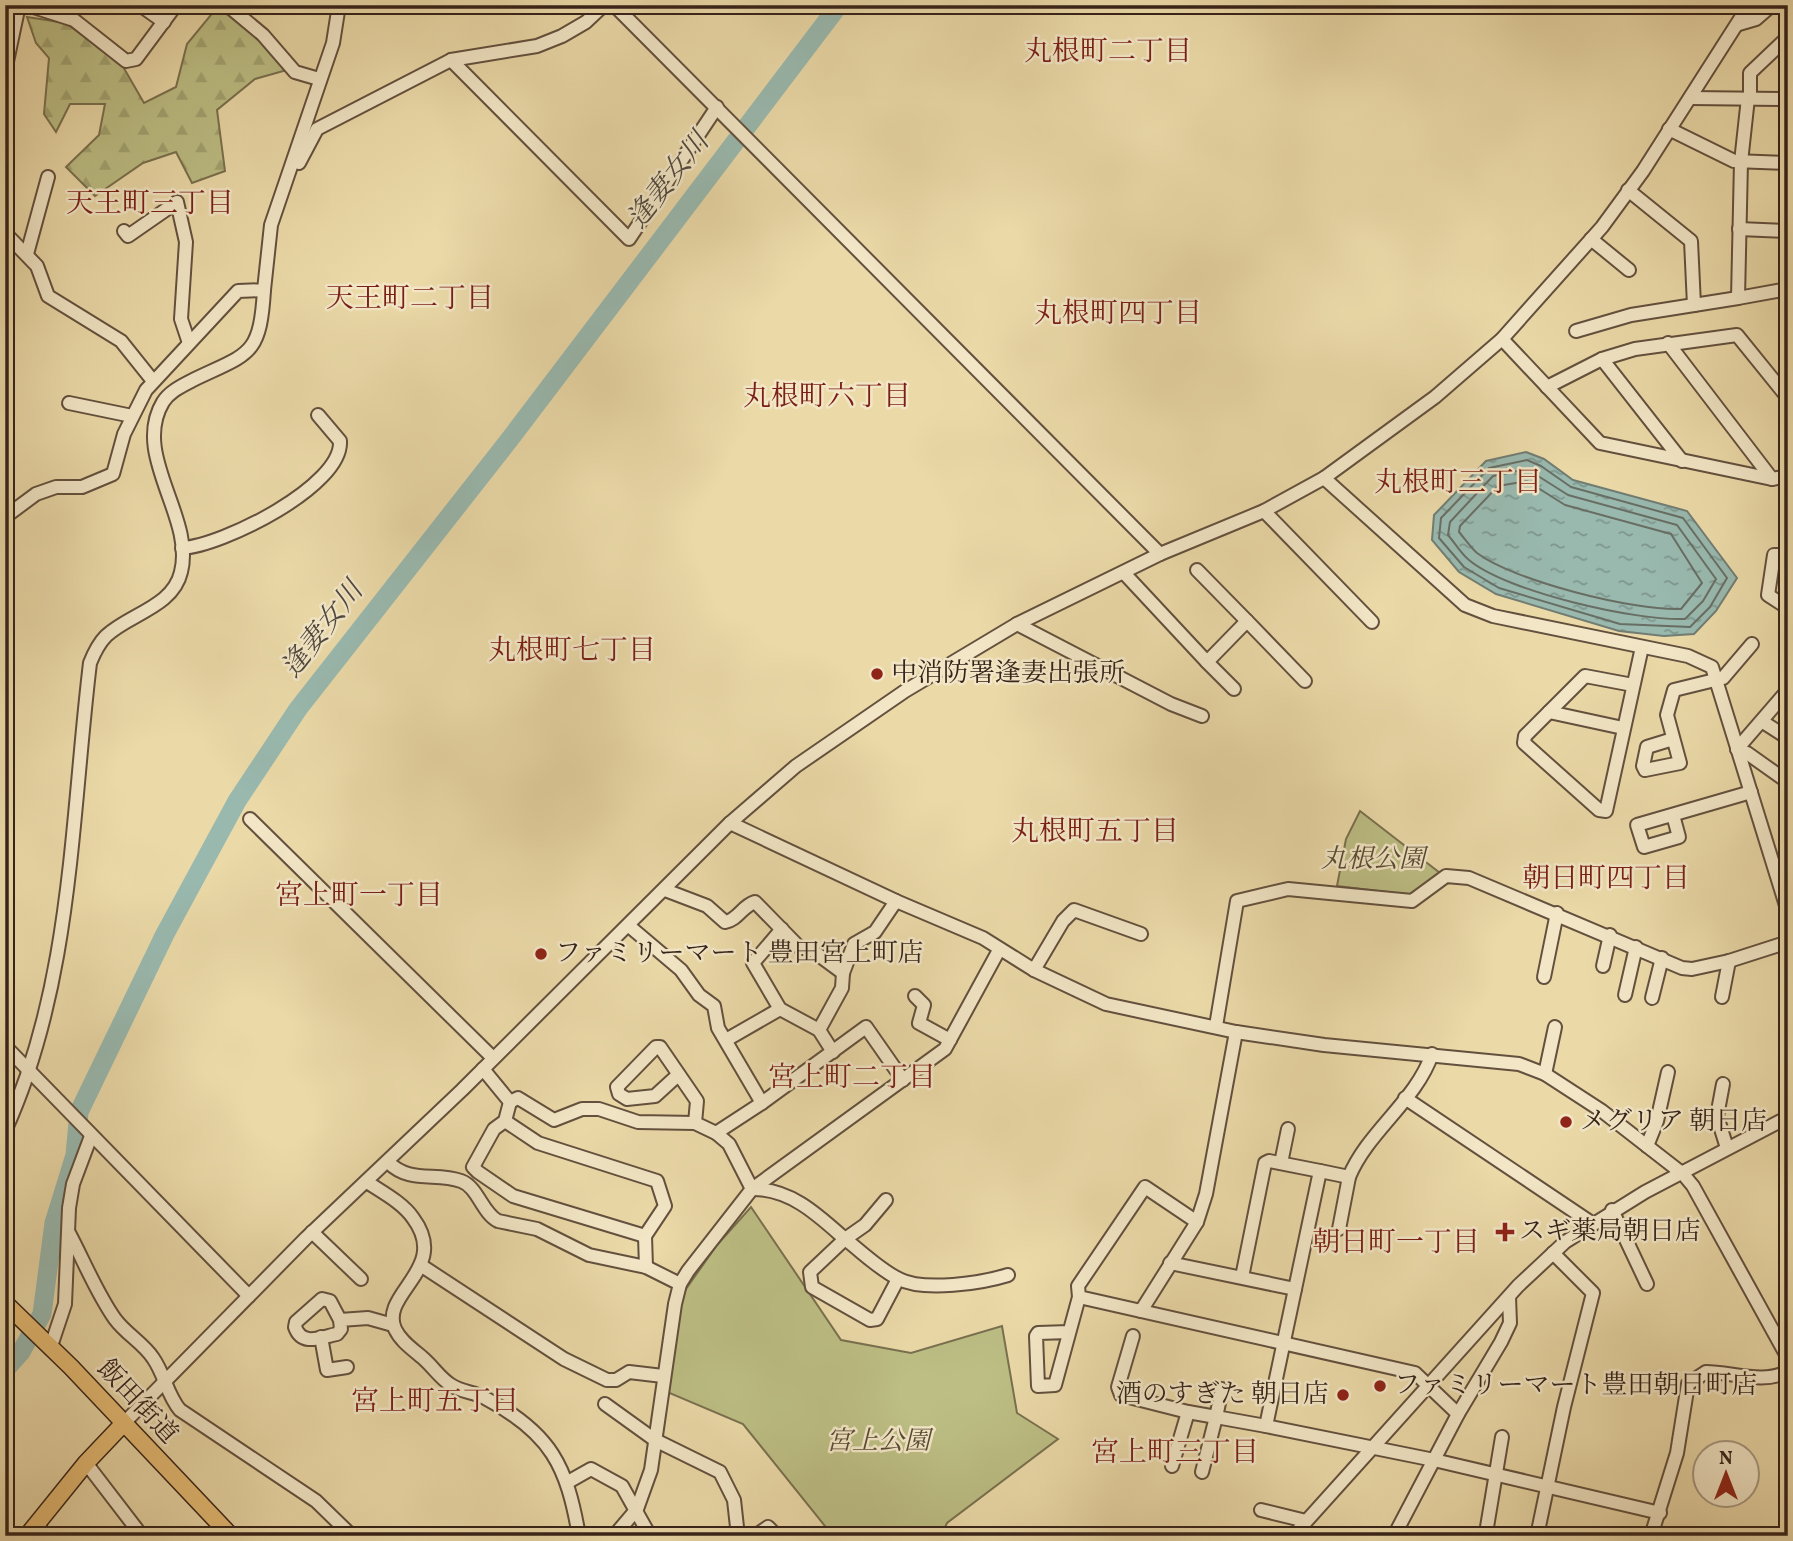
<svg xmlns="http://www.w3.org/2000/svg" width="1793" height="1541" font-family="Vollkorn,'Noto Serif JP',serif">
  <defs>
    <pattern id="forest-firs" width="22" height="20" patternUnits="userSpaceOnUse" patternTransform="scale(1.75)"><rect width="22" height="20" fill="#bcbe84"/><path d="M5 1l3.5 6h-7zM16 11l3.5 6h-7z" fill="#a2a371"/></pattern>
    <pattern id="water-ripples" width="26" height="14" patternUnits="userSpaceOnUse" patternTransform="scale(1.75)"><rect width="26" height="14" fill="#99b9af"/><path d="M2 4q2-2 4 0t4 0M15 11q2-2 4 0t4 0" fill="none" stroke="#7e968e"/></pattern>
  </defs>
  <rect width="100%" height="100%" fill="#ebd9a8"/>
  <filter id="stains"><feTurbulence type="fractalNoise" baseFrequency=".00286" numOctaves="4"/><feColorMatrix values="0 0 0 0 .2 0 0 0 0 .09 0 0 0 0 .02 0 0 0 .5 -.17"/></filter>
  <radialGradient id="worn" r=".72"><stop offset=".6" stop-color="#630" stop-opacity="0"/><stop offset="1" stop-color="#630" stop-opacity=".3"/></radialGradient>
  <!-- green -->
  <g fill="#bcbe84" stroke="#79704f" stroke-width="2">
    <polygon points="1360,811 1440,873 1412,895 1337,886 1346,839"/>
    <polygon points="751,1207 841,1340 911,1353 1002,1326 1017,1413 1058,1439 947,1523 941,1536 833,1536 743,1424 667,1392 681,1296 717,1245"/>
  </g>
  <!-- forest -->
  <polygon fill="url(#forest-firs)" stroke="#79704f" stroke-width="2" points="219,5 263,38 287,70 255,79 217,110 225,171 192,183 176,152 143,163 95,196 66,167 99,135 105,104 70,104 56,132 44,114 49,58 36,43 27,17 66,23 122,65 144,103 176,87 187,44"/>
  <!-- water -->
  <polygon fill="url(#water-ripples)" stroke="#717d73" stroke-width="2" points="1526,452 1544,459 1573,480 1687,511 1737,578 1716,611 1694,634 1664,636 1619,631 1496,594 1459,572 1432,540 1434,515 1486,461"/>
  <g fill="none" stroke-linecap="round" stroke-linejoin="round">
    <!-- shore -->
    <g stroke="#686e64" stroke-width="2">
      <polygon points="1527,460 1541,466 1571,487 1683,518 1727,578 1710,607 1690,627 1620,624 1499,588 1464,567 1439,538 1441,518 1489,468"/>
      <path d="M1527,469L1568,495L1677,525L1716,579L1703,601L1685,619C1636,621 1507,592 1469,560C1461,554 1455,543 1448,535L1450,522L1493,476Z"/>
      <path d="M1527,481L1565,505L1671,534L1702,583L1681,609C1634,611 1514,581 1477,553C1471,548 1465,539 1459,532L1460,526L1498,486Z"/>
    </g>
    <!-- river -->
    <polyline stroke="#99b9af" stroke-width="19" points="5,1370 21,1352 42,1314 54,1223 75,1155 79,1112 165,934 237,801 298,709 513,435 839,5"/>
    <defs>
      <g id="minor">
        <polyline points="27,5 74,20 126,61 136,59 176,5"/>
        <polyline points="140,5 164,22"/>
        <polyline points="227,5 263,35 295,72 319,79"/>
        <polyline points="614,5 1160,554"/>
        <polyline points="1739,24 1756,19 1772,5"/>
        <polyline points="451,60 629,239 717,107"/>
        <polyline points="5,71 19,5"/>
        <polyline points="1690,98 1788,99"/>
        <polyline points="1748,98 1741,162 1738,298 1788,289"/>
        <polyline points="1750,98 1750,73 1788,37"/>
        <polyline points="1785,99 1788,76"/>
        <polyline points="1669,129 1734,161 1788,163"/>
        <polyline points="299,163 317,129 451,60 537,46 562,36 586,22 604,5"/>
        <polyline points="1628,190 1691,241 1694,305"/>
        <polyline points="1739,229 1788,231"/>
        <polyline points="124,231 128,236 177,202 186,242 181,319 189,343"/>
        <polyline points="5,233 37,266 48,296 121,341 153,381"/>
        <polyline points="1591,239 1629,270"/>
        <polyline points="27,254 48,177"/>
        <polyline points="1576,331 1631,315 1738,298"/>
        <polyline points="1502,339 1600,443 1772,479 1788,476"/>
        <polyline points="1668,343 1772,479"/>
        <polyline points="1602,359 1682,461"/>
        <polyline points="1547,387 1602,359 1635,349 1737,335 1788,398"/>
        <polyline points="69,403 132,416"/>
        <polyline points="1324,478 1465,605 1493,616 1688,656 1712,667 1788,912"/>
        <polyline points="1264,511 1372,622"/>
        <polyline points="5,517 36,494 56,487 82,487 113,474 124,434 146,390 238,291 264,290 271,225 333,43 339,5"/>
        <path d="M182,548C222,546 343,486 340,441L318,415"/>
        <polyline points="1788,555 1774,555 1768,595 1788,608"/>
        <polyline points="1197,570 1247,621"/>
        <polyline points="1124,573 1207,662 1247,621 1305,681"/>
        <polyline points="1017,624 1171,704 1202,716"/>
        <polyline points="1207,662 1234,689"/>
        <polyline points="1633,685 1585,676 1525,736 1524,743 1599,810 1606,811 1642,647"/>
        <polyline points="1549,712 1623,728"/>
        <polyline points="1763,722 1788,738"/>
        <polyline points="1673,739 1647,747 1643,766 1645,770 1680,763 1667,715 1674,690 1723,678 1752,644"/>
        <polyline points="1737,749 1788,690"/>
        <polyline points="1737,749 1747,753 1788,782"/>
        <polyline points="1673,815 1679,837 1644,847 1637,825 1751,792"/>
        <polyline points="250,819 493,1058"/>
        <polyline points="730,823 896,901 983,938 1034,970 1106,1004 1236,1032 1324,1045 1519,1064 1545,1074 1602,1111 1683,1174 1693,1186 1788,1358"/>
        <path d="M665,890L707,906L725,922C738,920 742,906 755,902L800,948H809L843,973L854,944L875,932L896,901"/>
        <polyline points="629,926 681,970 699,995 714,1006 718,1028 762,1103 716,1133 729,1144 752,1189"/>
        <polyline points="1603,966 1610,935"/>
        <polyline points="1034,970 1063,921 1074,910 1141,934"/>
        <polyline points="1544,977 1557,913"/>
        <polyline points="1625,995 1636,947"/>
        <polyline points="915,996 924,1005 919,1023 950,1040"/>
        <polyline points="1722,997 1729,961"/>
        <polyline points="1652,998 1662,958"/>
        <polyline points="780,1009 753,963 782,929"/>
        <polyline points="1216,1026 1237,901 1288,889 1412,901 1446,876 1469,878 1682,968 1692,969 1729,961 1788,942"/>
        <polyline points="819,1030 842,988 843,973"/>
        <polyline points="726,1040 780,1009 819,1030 833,1052"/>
        <polyline points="5,1046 249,1296"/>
        <path d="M1432,1054C1416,1101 1368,1131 1349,1177L1320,1171L1266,1426L1434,1460L1660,1513"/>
        <polyline points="483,1069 510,1102 505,1121 494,1129 473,1167 478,1172 513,1196 645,1236"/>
        <polyline points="1545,1074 1555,1027"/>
        <polyline points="678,1075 655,1096 627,1099 619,1094 617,1087 656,1047 660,1047 697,1101 695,1123 716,1133"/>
        <polyline points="1723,1084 1717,1116 1727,1148"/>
        <polyline points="1405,1098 1593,1224"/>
        <polyline points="510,1102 518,1098 554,1120 582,1109 599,1109 638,1122 695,1123"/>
        <polyline points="762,1103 866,1027 903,1080"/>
        <polyline points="505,1121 538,1143 657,1181 665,1206 645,1236 646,1267"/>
        <path d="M5,1131C72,984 71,820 90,663C94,653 98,644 106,636C129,614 173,607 181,572C195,517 131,455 163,402C170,391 182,386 193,380C249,353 260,357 264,290"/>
        <polyline points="1647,1146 1657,1121 1668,1072"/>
        <path d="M388,1162C410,1184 435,1172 461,1181C478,1187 482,1213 498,1221L537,1229L589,1255L646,1267L680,1284"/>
        <polyline points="1281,1163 1288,1129"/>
        <path d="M367,1182C382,1192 403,1203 413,1218C451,1269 379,1293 395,1329C401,1342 414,1350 424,1359C433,1367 441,1379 451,1385C461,1392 474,1392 485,1398C551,1433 567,1466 579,1536"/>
        <path d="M753,1189C791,1189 818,1215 845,1239L810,1272L812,1287L870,1320L877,1319L898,1279"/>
        <path d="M886,1200L865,1225L845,1239C862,1252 880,1270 899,1279C924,1292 982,1283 1008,1275"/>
        <polyline points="1612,1210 1647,1284"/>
        <polyline points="1197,1222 1145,1187 1078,1286 1079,1297 1415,1373 1458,1414"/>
        <polyline points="1339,1229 1349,1177"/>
        <polyline points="312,1232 361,1279"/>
        <path d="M69,1233C84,1261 97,1294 115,1319C126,1334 143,1343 153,1358C165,1375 167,1395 180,1410L316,1501L352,1536"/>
        <polyline points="1170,1263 1295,1289"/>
        <polyline points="422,1266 564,1359 607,1380 616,1380 629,1372 663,1376"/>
        <polyline points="1242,1277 1265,1163 1269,1161 1320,1171"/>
        <polyline points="1141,1311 1197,1222 1206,1194 1236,1032"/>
        <path d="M340,1320L341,1329L337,1334C321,1337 302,1347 295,1327L296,1322L322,1299L330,1301L340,1320L368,1318L393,1325"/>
        <polyline points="1069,1332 1038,1333 1036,1336 1038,1386 1055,1385 1079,1297"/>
        <polyline points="1133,1336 1118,1387 1121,1395 1188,1412"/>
        <polyline points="321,1337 327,1370 347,1367"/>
        <polyline points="51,1346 65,1304 69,1208 73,1184 91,1136"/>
        <polyline points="605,1404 655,1440 720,1472 734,1500 738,1536"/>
        <polyline points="123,1424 306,1238 462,1090 730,823 796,766 905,691 1017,624 1160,554 1264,511 1324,478 1435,397 1502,339 1602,227 1643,171 1749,5"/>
        <polyline points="1502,1437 1486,1533 1502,1536"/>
        <polyline points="86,1463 142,1536"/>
        <polyline points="1172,1466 1188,1412 1216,1417 1222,1389"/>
        <polyline points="1202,1472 1216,1417 1266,1426"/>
        <polyline points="568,1482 591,1469 622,1486 650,1536"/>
        <polyline points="1261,1510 1306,1521"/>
        <polyline points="37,1524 46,1536"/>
        <polyline points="614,1536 637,1509 651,1470 675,1304 680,1284 688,1271 752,1189 945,1049 999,950"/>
        <polyline points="755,1536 768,1527 777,1536"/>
        <polyline points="1293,1536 1518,1286 1565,1242 1645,1192 1788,1117"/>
        <polyline points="1394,1536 1458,1414 1501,1342 1510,1323 1509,1297"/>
        <polyline points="1537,1536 1564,1407 1593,1293 1553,1253"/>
        <path d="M1651,1536L1677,1453L1688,1384L1706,1372C1732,1372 1764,1385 1788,1371"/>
      </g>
      <g id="major">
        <polyline points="5,1303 71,1367 231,1536"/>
        <polyline points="27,1536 86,1463 123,1424"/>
      </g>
    </defs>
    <!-- minor casing -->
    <use href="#minor" stroke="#63503e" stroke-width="16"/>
    <!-- major casing -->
    <use href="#major" stroke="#36231a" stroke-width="19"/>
    <!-- minor -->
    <use href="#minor" stroke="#f2e6c6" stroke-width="12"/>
    <!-- major -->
    <use href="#major" stroke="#e6bc74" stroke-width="16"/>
  </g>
  <!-- markers -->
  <g fill="#8f2418" stroke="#f2e6c6" stroke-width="2.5">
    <circle cx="877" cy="674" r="7"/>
    <circle cx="541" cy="954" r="7"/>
    <circle cx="1566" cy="1122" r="7"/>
    <path d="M1501.5 1221.5h7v7h7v7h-7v7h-7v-7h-7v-7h7z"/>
    <circle cx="1380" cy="1386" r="7"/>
    <circle cx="1343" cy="1395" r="7"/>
  </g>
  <g text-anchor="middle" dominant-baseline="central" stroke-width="5" stroke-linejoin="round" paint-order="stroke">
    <!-- poi labels -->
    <g font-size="26" fill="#36231a" stroke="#f2e6c6" text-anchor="start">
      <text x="891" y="674">中消防署逢妻出張所</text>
      <text x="555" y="954">ファミリーマート 豊田宮上町店</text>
      <text x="1580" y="1122">メグリア 朝日店</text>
      <text x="1519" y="1232">スギ薬局朝日店</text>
      <text x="1394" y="1386">ファミリーマート豊田朝日町店</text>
      <text x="1329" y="1395" text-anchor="end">酒のすぎた 朝日店</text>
    </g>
    <!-- park labels -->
    <g font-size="26" font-style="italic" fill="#584a34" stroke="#f2e6c6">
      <text x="1373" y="860">丸根公園</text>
      <text x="878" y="1442">宮上公園</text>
    </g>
    <!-- street labels -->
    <g font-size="26" fill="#36231a" stroke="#f2e6c6">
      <text transform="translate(137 1402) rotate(47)">飯田街道</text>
    </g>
    <!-- neighbourhood labels -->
    <g font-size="28" fill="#7a1f14" stroke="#f2e6c6">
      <text x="1108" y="52">丸根町二丁目</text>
      <text x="150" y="204">天王町三丁目</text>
      <text x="410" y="299">天王町二丁目</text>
      <text x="1118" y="314">丸根町四丁目</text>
      <text x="827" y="397">丸根町六丁目</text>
      <text x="1458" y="483">丸根町三丁目</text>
      <text x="572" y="651">丸根町七丁目</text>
      <text x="1095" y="832">丸根町五丁目</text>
      <text x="1606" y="879">朝日町四丁目</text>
      <text x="359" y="896">宮上町一丁目</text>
      <text x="852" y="1078">宮上町二丁目</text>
      <text x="1396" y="1243">朝日町一丁目</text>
      <text x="435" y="1402">宮上町五丁目</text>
      <text x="1175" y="1453">宮上町三丁目</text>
    </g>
    <!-- water labels -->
    <g font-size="28" font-style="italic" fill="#4f483f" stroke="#f2e6c6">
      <text transform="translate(669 181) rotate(-52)">逢妻女川</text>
      <text transform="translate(323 630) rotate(-52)">逢妻女川</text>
    </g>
  </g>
  <!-- margin -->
  <rect width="1793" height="1541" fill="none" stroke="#ebd9a8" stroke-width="28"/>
  <rect x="7" y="7" width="1779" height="1527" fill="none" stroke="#36231a" stroke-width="3.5"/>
  <rect x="14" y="14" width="1765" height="1513" fill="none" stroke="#36231a" stroke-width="2"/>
  <!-- north arrow -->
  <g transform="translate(1726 1474)"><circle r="33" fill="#f2e6c6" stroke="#a79881" stroke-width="2"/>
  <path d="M0-5L12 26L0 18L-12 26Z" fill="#8f2418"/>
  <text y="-10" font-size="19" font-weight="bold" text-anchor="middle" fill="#36231a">N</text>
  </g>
  <rect width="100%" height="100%" filter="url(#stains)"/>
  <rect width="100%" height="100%" fill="url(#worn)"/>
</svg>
